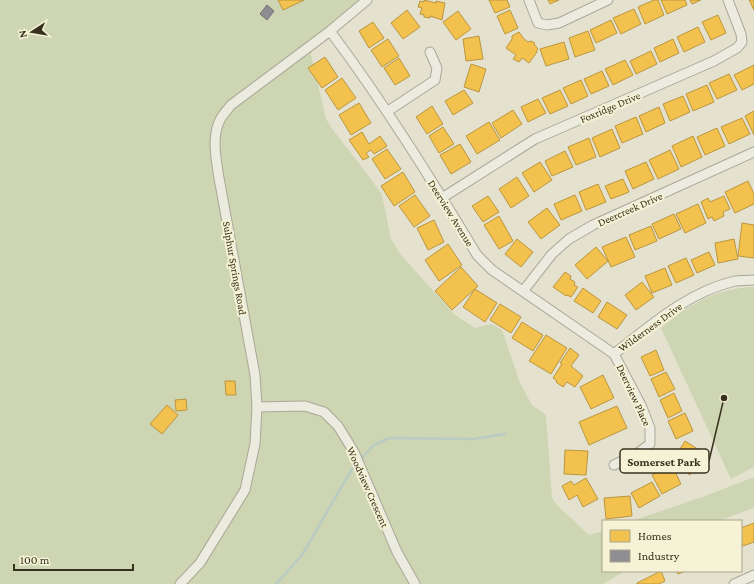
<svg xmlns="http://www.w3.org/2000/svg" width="754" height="584" font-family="'Crimson Pro',serif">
  <rect width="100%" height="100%" fill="#e4e2cf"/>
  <!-- green -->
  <g fill="#cdd5b2">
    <polygon points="0,0 360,0 360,2 315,38 311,55 326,119 333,130 368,175 382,195 391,239 401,255 455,315 475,328 491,324 502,330 520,383 532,405 546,415 552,498 557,505 589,535 603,531 603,571 625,571 603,584 0,584"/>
    <path d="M754,287V467L731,479L661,328C688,304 718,288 754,287Z"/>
    <polygon points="754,477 754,508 718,521 632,521 705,496"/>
  </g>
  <!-- homes -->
  <g fill="#f2c14e" stroke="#ba9640">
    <polygon points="278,0 304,0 283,10"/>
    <polygon points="424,0 436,3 436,1 445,3 442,20 430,16 430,18 424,17 424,15 420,14 422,8 418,7 420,1 424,2"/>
    <polygon points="489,0 507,0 510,7 495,13"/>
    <polygon points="548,0 559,0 550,4"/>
    <polygon points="654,0 658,0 664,15 645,24 638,7"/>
    <polygon points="661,0 685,0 687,5 667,14"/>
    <polygon points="690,0 701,0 692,4"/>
    <polygon points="749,0 754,0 754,10"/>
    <polygon points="634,9 641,24 621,34 613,18"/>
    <polygon points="407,10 420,27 403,39 391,23"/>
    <polygon points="510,10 518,28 505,34 497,16"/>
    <polygon points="458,11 471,29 456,40 443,22"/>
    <polygon points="718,15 726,33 711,40 702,22"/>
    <polygon points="611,20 617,33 596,43 590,30"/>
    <polygon points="373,22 384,38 369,48 359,31"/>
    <polygon points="698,27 705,42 684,52 677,37"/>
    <polygon points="588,31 595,50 575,57 569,38"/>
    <polygon points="519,32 524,39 528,42 531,41 535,43 534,44 538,49 536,52 537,52 529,63 522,58 519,62 513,59 516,55 506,48 512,39 512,36"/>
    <polygon points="479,36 483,59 466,61 463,39"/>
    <polygon points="388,39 399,56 382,67 371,50"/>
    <polygon points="673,39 679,53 660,62 654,48"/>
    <polygon points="564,42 569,59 546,66 540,49"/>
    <polygon points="651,51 657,64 636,74 630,61"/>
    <polygon points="325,57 338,77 322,88 308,68"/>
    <polygon points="399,58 410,76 395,85 384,68"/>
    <polygon points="625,60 633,75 613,85 605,69"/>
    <polygon points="471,64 486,69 479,92 464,87"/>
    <polygon points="754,65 754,84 742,90 734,75"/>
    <polygon points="602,71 609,86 591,94 584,79"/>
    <polygon points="729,74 737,90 717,99 709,83"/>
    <polygon points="342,78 356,98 338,110 325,90"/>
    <polygon points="581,80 588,96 571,104 563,88"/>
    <polygon points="707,85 714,102 693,111 686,94"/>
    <polygon points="464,90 473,103 453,115 445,101"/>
    <polygon points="560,90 568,106 550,114 542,98"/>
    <polygon points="683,96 690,112 670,121 663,104"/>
    <polygon points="538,99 546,113 528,122 521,107"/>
    <polygon points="359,103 371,123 351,135 339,115"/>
    <polygon points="432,106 443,124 427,134 416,117"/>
    <polygon points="659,107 665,123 646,132 639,116"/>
    <polygon points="513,110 522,124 501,138 492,123"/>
    <polygon points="754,111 754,135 745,116"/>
    <polygon points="636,117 643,134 622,143 615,126"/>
    <polygon points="742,118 750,134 729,144 721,127"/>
    <polygon points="489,122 500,140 477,154 466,136"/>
    <polygon points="443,127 454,144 439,153 429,136"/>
    <polygon points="717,128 725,146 705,155 697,137"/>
    <polygon points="612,129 620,148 600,157 592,138"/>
    <polygon points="362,132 369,144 380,136 387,146 374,154 371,150 366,153 369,157 363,160 349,140"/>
    <polygon points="693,136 702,157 681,167 672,146"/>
    <polygon points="589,138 596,157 576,165 568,147"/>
    <polygon points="460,144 471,162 451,174 440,155"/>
    <polygon points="387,149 401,169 385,179 372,159"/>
    <polygon points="670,150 679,169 658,179 649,160"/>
    <polygon points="565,151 573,167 552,176 545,161"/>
    <polygon points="540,162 552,180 534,192 522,173"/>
    <polygon points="646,162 654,179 633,189 625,171"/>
    <polygon points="403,172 415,192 394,206 381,186"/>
    <polygon points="517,177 529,196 511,208 499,189"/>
    <polygon points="623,179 629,192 611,199 605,186"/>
    <polygon points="748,181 754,194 754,204 735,213 725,192"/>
    <polygon points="598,184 606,202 586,210 579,192"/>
    <polygon points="415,195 430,216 414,227 399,206"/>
    <polygon points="575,195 582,211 561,220 554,204"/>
    <polygon points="488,196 499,212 483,222 472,206"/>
    <polygon points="724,196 730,209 723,212 724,216 714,221 712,217 708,219 701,202 708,198 710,202"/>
    <polygon points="698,204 706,223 685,233 676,214"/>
    <polygon points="547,208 560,225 541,239 528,222"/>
    <polygon points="674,214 681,229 659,239 652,224"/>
    <polygon points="499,216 513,241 499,249 484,225"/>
    <polygon points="434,220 444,242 428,250 417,228"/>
    <polygon points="742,223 754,225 754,258 738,256"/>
    <polygon points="651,226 657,241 635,250 629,235"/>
    <polygon points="626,237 635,257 611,267 602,247"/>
    <polygon points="517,239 533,252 521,267 505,254"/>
    <polygon points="734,239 738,259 718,263 715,243"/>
    <polygon points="448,244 462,265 439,281 425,260"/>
    <polygon points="596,247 608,261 587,279 575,265"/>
    <polygon points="709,252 715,265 697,273 691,260"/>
    <polygon points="686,258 694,275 676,283 668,266"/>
    <polygon points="461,267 478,286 452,310 435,291"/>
    <polygon points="665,268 672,285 652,293 645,276"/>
    <polygon points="565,272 571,276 570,279 575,282 574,285 578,287 571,297 567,295 566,296 553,287"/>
    <polygon points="642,282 654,297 636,310 625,295"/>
    <polygon points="583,288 601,301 593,313 574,301"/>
    <polygon points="475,289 497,303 485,322 463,307"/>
    <polygon points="607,302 627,315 617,329 598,317"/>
    <polygon points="500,304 521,317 511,333 490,320"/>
    <polygon points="522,322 543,335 533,351 512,338"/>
    <polygon points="546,335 567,348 551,374 529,361"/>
    <polygon points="570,348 579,355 571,366 583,376 575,387 567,382 563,387 556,382 557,381 553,378 562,364 560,363"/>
    <polygon points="656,350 664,370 650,376 641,357"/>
    <polygon points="666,372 675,389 659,397 651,379"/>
    <polygon points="603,375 614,398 591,409 580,387"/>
    <polygon points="225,381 235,381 236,395 226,395"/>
    <polygon points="674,393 682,411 668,418 660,400"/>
    <polygon points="186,399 187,410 176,411 175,400"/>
    <polygon points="167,405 178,415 162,434 150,424"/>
    <polygon points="617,406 627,428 589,445 579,422"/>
    <polygon points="685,413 693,431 676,439 668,421"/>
    <polygon points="685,441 704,453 690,475 671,463"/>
    <polygon points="565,450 588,451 586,475 564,474"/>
    <polygon points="672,465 681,484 662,494 652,475"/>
    <polygon points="586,478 598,499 583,507 577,495 569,500 562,486 571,481 574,485"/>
    <polygon points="652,482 660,496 639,508 631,493"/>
    <polygon points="630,496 632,516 606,519 604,498"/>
    <polygon points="754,523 754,542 743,546 741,540 741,528"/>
    <polygon points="661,571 665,581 659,584 637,584 637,583"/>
    <polygon points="676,571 686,571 678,574"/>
  </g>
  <!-- industry -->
  <polygon fill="#8d8d92" stroke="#747170" points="267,5 274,11 267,20 260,14"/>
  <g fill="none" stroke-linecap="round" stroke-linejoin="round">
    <!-- stream -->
    <g stroke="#b9cbc3" stroke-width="2.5">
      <polyline points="360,460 374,445 389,438 473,439 505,434"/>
      <polyline points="276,584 302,555 352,469 357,464"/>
    </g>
    <defs>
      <g id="minor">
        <polyline points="529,0 538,23 547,25 559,23 608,0"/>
        <path d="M330,31C384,103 431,179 477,255L492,270L614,354L641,405L650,428V444L638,453L614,465"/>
        <polyline points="388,111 435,80 437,68 430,52"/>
        <polyline points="442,198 535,139 714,61 737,48 742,42 741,34 728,0"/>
        <polyline points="524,290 552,254 569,239 593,225 754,152"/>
        <path d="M614,354C651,325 688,292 735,281C741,280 748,281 754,280"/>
        <polyline points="257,407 305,406 324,412 338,426 354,452 397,552 415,584"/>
        <path d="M180,584L200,563L245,490L255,444L257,407L255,375L219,178C216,159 211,135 221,118C224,113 228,109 231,105L330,31L367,0"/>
        <polyline points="734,584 754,575"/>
      </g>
    </defs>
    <!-- minor casing -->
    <use href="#minor" stroke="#aaa797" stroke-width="11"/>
    <!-- minor -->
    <use href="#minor" stroke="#ecebe0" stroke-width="9"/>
  </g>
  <g text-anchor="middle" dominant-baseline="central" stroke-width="4" stroke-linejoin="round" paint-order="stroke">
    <!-- street labels -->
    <g font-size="11" fill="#38311f" stroke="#f5f2d5">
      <text transform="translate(610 107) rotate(-23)">Foxridge Drive</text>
      <text transform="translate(630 209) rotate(-24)">Deercreek Drive</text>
      <text transform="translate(451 213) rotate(58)">Deerview Avenue</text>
      <text transform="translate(235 268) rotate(80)">Sulphur Springs Road</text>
      <text transform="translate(650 327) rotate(-36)">Wilderness Drive</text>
      <text transform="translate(634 395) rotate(65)">Deerview Place</text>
      <text transform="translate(368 487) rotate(66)">Woodview Crescent</text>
    </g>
  </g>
  <!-- callouts -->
  <path fill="none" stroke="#38311f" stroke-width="1.5" d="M724 398L709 461"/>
  <circle fill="#38311f" stroke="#f5f2d5" stroke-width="1.5" cx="724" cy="398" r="4"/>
  <rect fill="#f5f2d5" stroke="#38311f" stroke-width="1.5" x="620" y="449" width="89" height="24" rx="4"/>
  <g font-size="12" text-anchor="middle" font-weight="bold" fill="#38311f">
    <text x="664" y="466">Somerset Park</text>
  </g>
  <!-- legend -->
  <rect x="602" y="520" width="140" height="52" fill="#f5f2d5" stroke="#a9a58c"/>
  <rect x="610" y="530" width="20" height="12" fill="#f2c14e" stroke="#a9a58c"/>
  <text x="638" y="540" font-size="12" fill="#38311f">Homes</text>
  <rect x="610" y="550" width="20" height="12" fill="#8d8d92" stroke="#a9a58c"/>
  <text x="638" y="560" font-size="12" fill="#38311f">Industry</text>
  <!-- north arrow -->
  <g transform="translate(32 32) rotate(258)" stroke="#f5f2d5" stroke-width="3" paint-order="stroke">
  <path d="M0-3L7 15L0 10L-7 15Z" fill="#38311f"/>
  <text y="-6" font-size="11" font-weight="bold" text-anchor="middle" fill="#38311f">N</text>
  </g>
  <!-- scale -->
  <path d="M14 564v6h119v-6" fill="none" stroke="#38311f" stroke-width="2"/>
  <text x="20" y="564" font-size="12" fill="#38311f" stroke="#f5f2d5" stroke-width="3" paint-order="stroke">100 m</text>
</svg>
